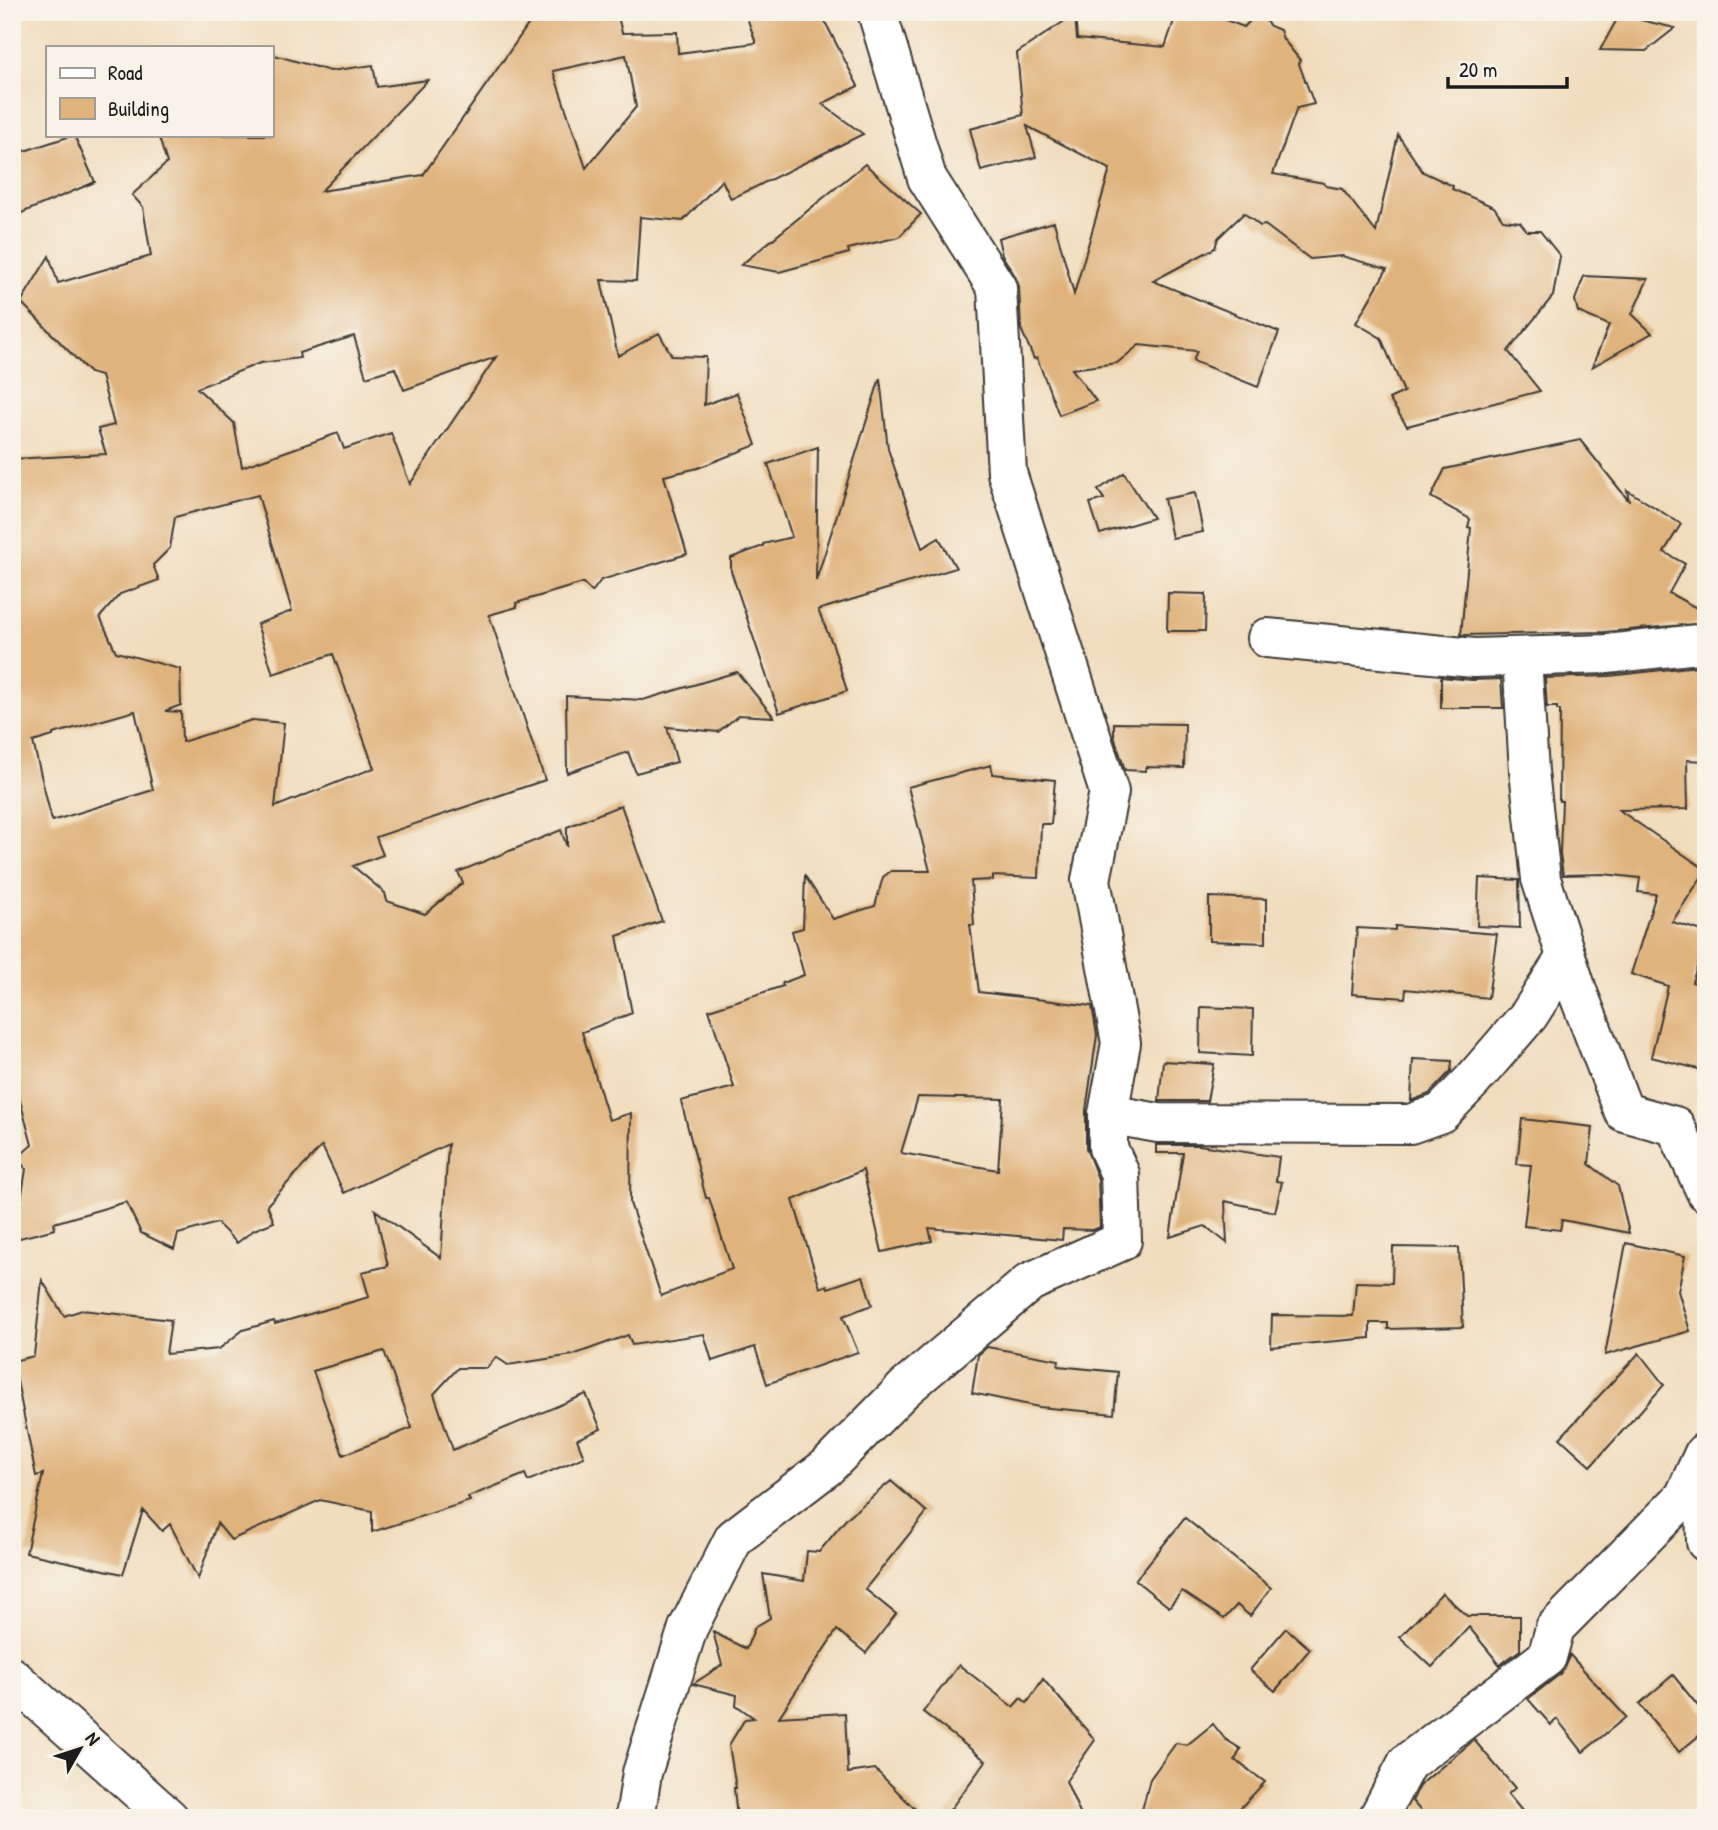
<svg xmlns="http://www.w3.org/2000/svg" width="1718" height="1830" font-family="'Patrick Hand',sans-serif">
  <rect width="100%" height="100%" fill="#f7f3e8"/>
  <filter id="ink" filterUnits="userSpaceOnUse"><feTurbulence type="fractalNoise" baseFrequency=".0143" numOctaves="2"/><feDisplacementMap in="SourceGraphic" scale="14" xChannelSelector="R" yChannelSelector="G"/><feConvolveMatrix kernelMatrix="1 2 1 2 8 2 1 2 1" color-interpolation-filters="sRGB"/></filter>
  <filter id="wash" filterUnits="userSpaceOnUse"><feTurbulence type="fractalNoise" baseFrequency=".00686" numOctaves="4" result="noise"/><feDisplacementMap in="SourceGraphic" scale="28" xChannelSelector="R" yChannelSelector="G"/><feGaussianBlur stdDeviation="1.57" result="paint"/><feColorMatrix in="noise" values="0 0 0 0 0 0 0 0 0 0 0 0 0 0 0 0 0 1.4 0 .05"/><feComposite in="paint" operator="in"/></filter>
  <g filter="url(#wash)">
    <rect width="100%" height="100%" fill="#f1ddbe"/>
    <g id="blocks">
      <!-- building -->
      <g fill="#e0b37d" fill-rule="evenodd">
        <path d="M537,12H617L622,33L677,32L678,53L756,43L745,12H820L858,86L822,104L863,134L731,199L722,180L683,221L640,217L636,281L601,280L618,356L659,333L672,356L706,357L704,405L737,393L756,445L698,468L664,476L687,554L601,580L592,592L583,583L516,603L517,607L489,615L545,780L376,837L383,855L353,866L385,893L387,901L425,914L463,883L458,872L561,830L567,847V827L621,805L662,921L617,936L632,1013L582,1032L609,1120L631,1113L630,1203L661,1296L732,1269L709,1198H706L681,1101L734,1087L709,1010L783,986L782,983L804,975L792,931L803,928L805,876L833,919L875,906L883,877L891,871H930L908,787L991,765L993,774L1055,780L1051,824H1041L1039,878L993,876V880L971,881L974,925H970L979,992L1092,1006L1097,1035L1086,1110V1148L1098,1179L1100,1227L1093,1230L1063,1229L1062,1240L929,1228L932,1241L882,1252L863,1170L793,1200L820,1288L827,1285L828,1288L863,1276L872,1305L843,1316L858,1352L767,1384L755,1347L712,1361L704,1334L632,1345L628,1335L573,1355L508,1365L496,1357L487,1368H458L434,1394L453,1450L586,1394L601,1429L577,1439L584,1457L528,1481L525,1474L468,1497L470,1501L372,1532V1511L320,1500L231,1540L217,1523L198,1579L170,1524L162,1531L143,1510L123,1574L26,1553L43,1474L36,1476L13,1361L34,1356L42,1280L64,1316L82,1310L171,1320L166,1354L219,1349L243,1330L274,1321L275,1324L369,1297L362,1272L388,1266L375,1210L441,1258L448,1144L344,1193L322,1146L267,1205L274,1222L254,1230L237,1243L217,1223L178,1234L174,1249L141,1233L126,1202L54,1223L55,1229L12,1240V1209L20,1207L26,1169L17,1158L32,1145L12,1071V459L106,454L98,429L114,425L101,376L90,373L21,302L49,256L58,283L151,256L143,207L132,195L167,163L158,135H271V54L330,71L373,65L377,87L428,80L321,191L423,175ZM626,55L636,107L586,168L553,71ZM354,336L366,377L395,368L404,390L496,357L410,484L391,433L344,449L338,433L242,467L234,423L197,388L260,363L300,358L299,353ZM258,495L292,611L257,624L273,674L333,654L374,768L275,807L284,723L252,720L182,742L181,712L165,711L181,705L180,669L116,652L100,617L120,594L159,580L153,565L170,548L175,517ZM135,711L153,790L52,821L33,742L53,736V734ZM918,1097L1003,1099L998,1170L901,1153ZM384,1351L412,1428L343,1455L313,1371Z"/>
        <polygon points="1177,12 1205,12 1244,27 1258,13 1270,26 1280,30 1283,39 1300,60 1299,64 1314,104 1297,108 1273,174 1324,183 1326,186 1342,189 1376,232 1398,135 1423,172 1453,186 1452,189 1494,207 1503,220 1520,222 1527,231 1540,231 1560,256 1553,296 1508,351 1540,391 1407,426 1389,399 1404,392 1381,338 1356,323 1387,269 1342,256 1310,259 1265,225 1260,226 1244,213 1218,238 1215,248 1153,281 1279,332 1258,387 1193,361 1197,351 1139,345 1117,363 1072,369 1096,401 1059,415 1037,358 1034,359 1021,329 1019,286 1015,276 1002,255 998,238 1054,222 1074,294 1110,169 1027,126 1036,157 981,171 970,129 1023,115 1017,53 1075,14 1077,39 1165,47"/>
        <polygon points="1621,12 1638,12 1640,20 1675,28 1646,51 1600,50"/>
        <polygon points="74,135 95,182 12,217 12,155"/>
        <polygon points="865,164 921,214 899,237 848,249 849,253 779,272 741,265"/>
        <polygon points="1584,276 1648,279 1632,314 1652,333 1592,367 1609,325 1578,312 1575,300"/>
        <polygon points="880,378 888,449 922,548 939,538 956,568 818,610 833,645 847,691 779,713 731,571 731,558 763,546 763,544 792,537 768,464 818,447 816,581"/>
        <polygon points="1580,440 1629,501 1627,490 1681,524 1664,552 1685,564 1669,593 1706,613 1706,623 1605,632 1461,635 1471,528 1468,527 1470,519 1431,497 1445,469"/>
        <polygon points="1124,473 1153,518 1100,534 1090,503 1104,499 1098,490"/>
        <polygon points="1195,493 1203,532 1172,538 1164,499"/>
        <polygon points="1168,593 1206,594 1205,631 1167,631"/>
        <polygon points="1698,666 1706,666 1706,761 1687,760 1688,809 1619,810 1706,870 1672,922 1706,932 1706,941 1692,982 1706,986 1706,1071 1651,1057 1668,986 1631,974 1656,894 1638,892 1640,878 1603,874 1563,875 1560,854 1562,801 1559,801 1560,710 1557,710 1557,707 1547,707 1545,678 1609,676"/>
        <polygon points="737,672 774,717 739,715 718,732 667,727 677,762 636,773 628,752 567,773 566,696 643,700"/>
        <polygon points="1441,677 1472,680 1501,679 1503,708 1441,708"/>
        <polygon points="1114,723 1185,724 1184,768 1146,767 1146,771 1125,770 1114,736"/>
        <polygon points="1479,878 1519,880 1520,928 1477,926"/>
        <polygon points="1209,897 1266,899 1266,943 1209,941"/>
        <polygon points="1395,926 1497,934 1488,998 1406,989 1405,998 1352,994 1357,928 1395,930"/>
        <polygon points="1201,1007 1253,1009 1252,1056 1200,1053"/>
        <polygon points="1413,1059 1452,1061 1451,1071 1429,1094 1413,1100 1411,1100"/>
        <polygon points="1163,1061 1214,1064 1207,1101 1159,1101"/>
        <polygon points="1522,1119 1593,1127 1589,1164 1618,1186 1629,1233 1562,1220 1560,1230 1524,1226 1531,1165 1517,1164"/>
        <polygon points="1156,1145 1199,1145 1279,1157 1276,1181 1282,1182 1275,1212 1225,1201 1227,1243 1205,1226 1170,1237 1183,1153 1156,1153"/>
        <polygon points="1626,1243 1685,1256 1678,1291 1690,1331 1605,1355"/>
        <polygon points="1393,1247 1459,1248 1463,1327 1388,1329 1388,1323 1370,1323 1370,1338 1271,1347 1272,1315 1353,1316 1356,1282 1392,1283"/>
        <polygon points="987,1347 1059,1360 1058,1366 1118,1372 1114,1414 1039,1407 972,1393 978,1355"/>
        <polygon points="1639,1353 1664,1385 1591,1466 1560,1438"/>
        <polygon points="891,1481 927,1512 865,1589 896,1614 866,1653 837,1630 779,1717 845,1713 848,1773 875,1769 924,1818 737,1818 734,1788 736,1788 729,1745 745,1719 754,1718 736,1705 737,1695 693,1684 722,1665 713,1632 746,1649 755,1627 770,1618 763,1574 804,1581 807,1551 819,1552 847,1518"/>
        <polygon points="1185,1518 1271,1588 1250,1616 1237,1605 1224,1619 1182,1591 1169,1607 1135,1580"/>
        <polygon points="1442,1593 1467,1616 1520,1616 1520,1650 1500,1665 1469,1627 1432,1667 1400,1637"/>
        <polygon points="1286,1628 1310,1649 1275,1691 1250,1670"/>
        <polygon points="1570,1655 1626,1717 1583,1752 1557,1719 1551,1725 1528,1699 1560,1674"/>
        <polygon points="959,1665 1013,1707 1021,1698 1027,1703 1043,1679 1095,1740 1066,1781 1082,1818 944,1818 986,1761 923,1712"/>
        <polygon points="1673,1675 1706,1716 1706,1730 1679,1752 1639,1704"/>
        <polygon points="1213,1724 1225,1739 1241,1749 1235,1760 1265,1782 1231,1818 1140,1818 1150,1779 1176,1743 1187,1745"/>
        <polygon points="1474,1740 1515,1788 1508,1794 1528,1818 1427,1818 1412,1801 1420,1785"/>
      </g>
    </g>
  </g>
  <g filter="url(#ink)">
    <use href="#blocks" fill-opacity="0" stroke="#3c3934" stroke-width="2"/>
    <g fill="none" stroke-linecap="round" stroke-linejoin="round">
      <defs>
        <g id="street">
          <polyline points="1267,638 1474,658 1607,654 1698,644 1706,645"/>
          <polyline points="1522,657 1529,771 1541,879 1578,993 1624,1112 1675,1126 1706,1192"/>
          <polyline points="1108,1114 1158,1123 1410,1124 1441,1113 1472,1081 1529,1015 1566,957"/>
          <polyline points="1704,1462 1706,1542"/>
          <polyline points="12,1677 169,1818"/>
          <polyline points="635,1818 642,1773 688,1628 734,1538 827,1467 904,1389 1030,1282 1122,1241 1120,1174 1108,1148 1108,1114 1121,1043 1091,880 1109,792 1007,473 997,288 927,178 877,12"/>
          <polyline points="1378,1818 1407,1763 1547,1657 1555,1628 1684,1497 1704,1453"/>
        </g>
      </defs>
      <!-- street casing -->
      <use href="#street" stroke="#3c3934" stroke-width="42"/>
      <!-- street -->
      <use href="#street" stroke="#fff" stroke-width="38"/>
    </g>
  </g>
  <!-- margin -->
  <rect width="1718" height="1830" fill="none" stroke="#f7f3e8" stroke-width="42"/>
  <!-- legend -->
  <rect x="46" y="46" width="228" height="91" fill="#f7f3e8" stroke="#9f9d96" stroke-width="2"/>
  <rect x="60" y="68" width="35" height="10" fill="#ffffff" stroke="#9f9d96" stroke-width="2"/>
  <text x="108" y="80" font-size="21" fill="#1c1c1c">Road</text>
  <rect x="60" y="98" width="35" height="21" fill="#e0b37d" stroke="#9f9d96" stroke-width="2"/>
  <text x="108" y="116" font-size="21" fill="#1c1c1c">Building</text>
  <!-- north arrow -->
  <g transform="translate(80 1749) rotate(51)" stroke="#f7f3e8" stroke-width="5" paint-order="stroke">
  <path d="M0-5L12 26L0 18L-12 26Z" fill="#1c1c1c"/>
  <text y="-10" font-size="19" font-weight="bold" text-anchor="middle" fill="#1c1c1c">N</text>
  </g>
  <!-- scale -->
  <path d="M1448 77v10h119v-10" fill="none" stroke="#1c1c1c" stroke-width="3.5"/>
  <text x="1459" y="77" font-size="21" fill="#1c1c1c" stroke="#f7f3e8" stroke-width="5" paint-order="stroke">20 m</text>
</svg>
